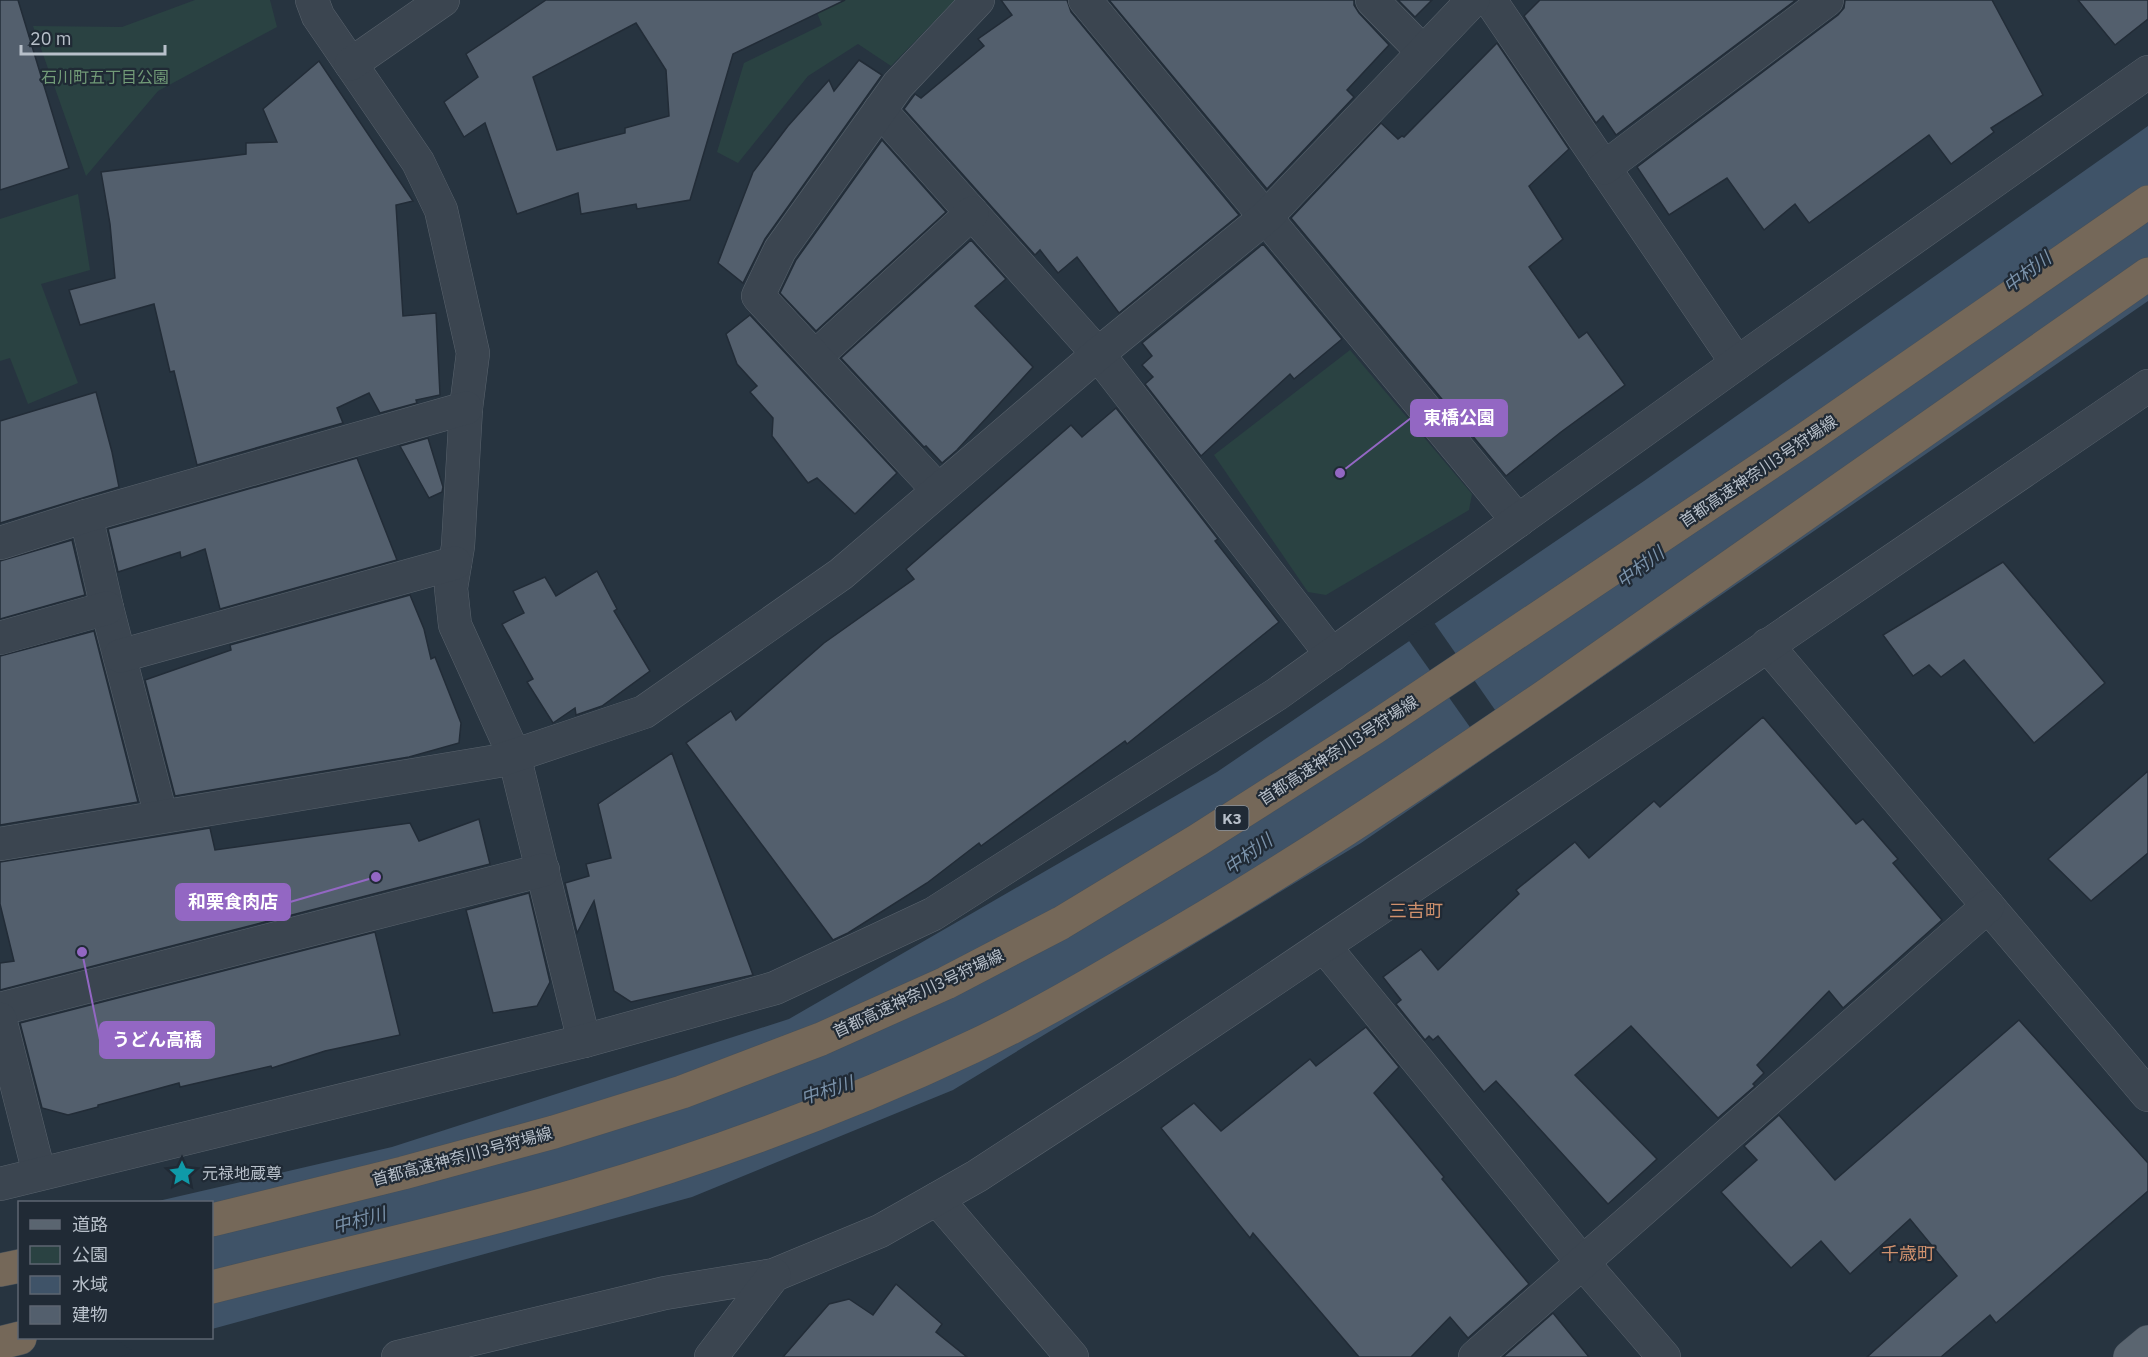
<svg xmlns="http://www.w3.org/2000/svg" width="2148" height="1357" font-family="'IBM Plex Sans','Noto Sans JP',sans-serif">
  <rect width="100%" height="100%" fill="#273440"/>
  <!-- green -->
  <g fill="#2a4242">
    <polygon points="195,0 270,0 277,27 158,91 86,176 33,26 122,27"/>
    <polygon points="812,0 955,0 891,66 858,44 808,76 738,163 717,152 744,63 822,25"/>
    <polygon points="78,194 90,270 41,284 78,383 28,404 10,358 0,361 0,219"/>
    <polygon points="1350,350 1472,494 1469,510 1326,595 1308,592 1214,455"/>
  </g>
  <!-- water -->
  <polygon fill="#3f5368" points="2148,126 2148,301 1361,843 953,1090 692,1197 212,1329 212,1202 154,1202 392,1147 789,1019 1217,772 1644,481"/>
  <!-- pier -->
  <g fill="#273440">
    <polygon points="1433,621 1516,740 1491,757 1407,638"/>
    <polygon points="0,1249 19,1264 20,1338 114,1338 134,1352 119,1357 0,1357"/>
  </g>
  <!-- building -->
  <g fill="#535f6d" stroke="#222c37" stroke-width="1.5" fill-rule="evenodd">
    <polygon points="0,0 18,0 69,168 0,190"/>
    <path d="M546,0H845L733,54L690,200L637,209L636,204L581,214L578,193L517,214L485,123L464,137L444,102L478,77L466,54ZM636,23L666,70L669,116L625,128V133L557,150L533,77Z"/>
    <polygon points="1001,0 1067,0 1071,12 1239,215 1119,313 1077,257 1058,273 1040,250 1035,255 904,109 915,94 921,98 984,46 978,39 1012,15"/>
    <polygon points="1109,0 1354,0 1354,5 1359,13 1389,45 1347,90 1354,97 1267,189"/>
    <polygon points="1398,0 1432,0 1415,17"/>
    <polygon points="1540,0 1796,0 1616,135 1603,116 1596,123 1524,16"/>
    <polygon points="1845,0 1992,0 2043,95 1991,128 1994,132 1951,164 1929,135 1809,223 1795,204 1764,230 1727,178 1669,215 1637,167 1838,15 1844,8"/>
    <polygon points="2078,0 2148,0 2148,19 2115,45"/>
    <polygon points="1497,43 1569,149 1529,186 1563,239 1529,267 1579,338 1587,332 1625,385 1561,432 1506,476 1291,218 1381,123 1398,139 1402,136 1404,137"/>
    <polygon points="859,60 882,75 765,239 743,283 718,263 753,172 788,126 829,80 834,91"/>
    <polygon points="319,61 413,201 396,205 403,316 436,313 440,395 416,400 417,403 380,413 369,393 337,408 343,423 197,465 174,371 170,372 154,304 80,325 69,290 115,278 110,224 101,172 246,154 246,143 277,142 263,109"/>
    <polygon points="882,140 946,212 816,331 780,293 796,260"/>
    <polygon points="971,240 1006,279 975,306 1033,367 957,450 942,463 926,446 924,447 841,358"/>
    <polygon points="1263,244 1342,339 1294,379 1290,374 1201,456 1145,384 1153,377 1142,365 1152,356 1142,343"/>
    <polygon points="750,315 897,473 855,514 817,478 808,483 772,436 773,418 750,392 757,386 737,364 726,334"/>
    <polygon points="96,392 112,452 119,487 0,523 0,421"/>
    <polygon points="1116,408 1218,539 1215,541 1279,622 1127,744 1125,741 981,846 979,843 927,883 848,933 833,940 686,743 731,711 736,720 824,643 914,579 906,569 1071,425 1082,437"/>
    <polygon points="428,438 443,487 442,492 429,498 400,446"/>
    <polygon points="357,458 397,560 220,609 205,549 181,558 180,552 118,572 108,529"/>
    <polygon points="72,540 85,595 0,619 0,561"/>
    <polygon points="2003,562 2105,683 2034,743 1964,660 1941,677 1929,665 1913,676 1883,635"/>
    <polygon points="597,571 617,609 614,611 650,671 602,706 576,715 575,708 553,723 527,682 533,679 502,624 524,613 513,591 545,577 556,596"/>
    <polygon points="410,595 424,629 431,659 435,657 461,723 459,743 409,757 175,796 145,680 231,650 230,645"/>
    <polygon points="94,631 138,802 0,825 0,656"/>
    <polygon points="1763,717 1856,824 1863,819 1898,859 1893,863 1942,920 1843,1008 1829,991 1757,1065 1764,1073 1753,1084 1755,1086 1718,1118 1631,1026 1575,1075 1657,1159 1608,1204 1496,1081 1484,1092 1438,1036 1433,1040 1429,1036 1425,1040 1396,1004 1401,1000 1383,977 1421,949 1438,970 1519,894 1516,890 1575,842 1589,858 1654,801 1660,807"/>
    <polygon points="672,753 753,975 631,1002 614,991 594,901 577,933 565,883 589,876 586,864 611,858 598,804"/>
    <polygon points="2148,771 2148,853 2091,901 2048,859"/>
    <polygon points="479,819 490,864 0,990 0,963 14,961 0,904 0,862 210,828 215,850 410,823 419,841"/>
    <polygon points="529,893 550,982 537,1006 493,1013 466,910"/>
    <polygon points="375,932 400,1035 325,1051 272,1068 271,1066 180,1087 179,1083 98,1105 98,1107 68,1115 42,1108 20,1023"/>
    <polygon points="2019,1020 2148,1163 2148,1191 1996,1323 1990,1315 1941,1357 1867,1357 1957,1276 1910,1219 1850,1274 1821,1241 1791,1268 1721,1192 1757,1160 1744,1146 1779,1115 1835,1180"/>
    <polygon points="1366,1027 1399,1067 1374,1093 1444,1177 1442,1179 1529,1284 1468,1338 1450,1317 1411,1357 1359,1357 1253,1233 1250,1238 1161,1128 1194,1103 1221,1131 1310,1059 1316,1066"/>
    <polygon points="896,1284 942,1324 936,1332 967,1357 783,1357 829,1304 849,1299 873,1315"/>
    <polygon points="1553,1313 1589,1357 1503,1357"/>
  </g>
  <g fill="none" stroke-linecap="round" stroke-linejoin="round">
    <defs>
      <g id="minor">
        <polyline points="312,0 318,16 418,162 441,210 473,353 466,408 458,546 451,588 455,625 514,755 584,1041"/>
        <polyline points="1085,0 1518,521"/>
        <polyline points="1372,0 1423,52"/>
        <polyline points="1490,0 1737,363"/>
        <polyline points="351,64 443,0"/>
        <polyline points="880,110 1098,354 1332,655"/>
        <polyline points="1604,168 1827,0"/>
        <polyline points="815,357 972,213"/>
        <polyline points="938,490 758,296 780,250 898,85 978,0"/>
        <polyline points="86,516 107,608 161,816"/>
        <polyline points="0,543 86,516 466,408"/>
        <polyline points="0,638 107,608"/>
        <polyline points="1767,645 2148,1095"/>
        <polyline points="120,656 455,563"/>
        <polyline points="0,844 498,761 644,712 841,574 1098,354 1266,217 1473,0"/>
        <polyline points="1324,946 1583,1263 1664,1357"/>
        <polyline points="0,1009 543,870"/>
        <polyline points="0,1019 39,1173"/>
        <polyline points="0,1184 584,1041 775,988 933,914 1277,694 1761,346 2148,72"/>
        <polyline points="937,1199 1072,1357"/>
        <polyline points="398,1357 665,1293 774,1275 880,1231 977,1176 1129,1077 1656,722 2148,386"/>
        <polyline points="711,1357 774,1275"/>
        <polyline points="1475,1357 1988,906"/>
      </g>
      <polyline id="major" points="2130,1357 2148,1342"/>
      <g id="highway">
        <polyline points="212,1220 403,1173 554,1132 682,1092 821,1039 946,983 1061,923 1198,840 1374,728 1804,440 2148,202"/>
        <polyline points="0,1270 20,1266"/>
        <path d="M212,1287C333,1256 456,1230 577,1195C712,1156 845,1107 972,1047C1028,1021 1083,989 1137,957C1279,876 1414,786 1548,694C1749,555 1949,415 2148,274"/>
        <polyline points="0,1343 20,1338"/>
      </g>
    </defs>
    <!-- minor casing -->
    <use href="#minor" stroke="#59636d" stroke-width="34"/>
    <!-- major casing -->
    <use href="#major" stroke="#48515c" stroke-width="34"/>
    <!-- highway casing -->
    <use href="#highway" stroke="#46505a" stroke-width="34"/>
    <!-- minor -->
    <use href="#minor" stroke="#3b4550" stroke-width="33"/>
    <!-- major -->
    <use href="#major" stroke="#5a6570" stroke-width="33"/>
    <!-- highway -->
    <use href="#highway" stroke="#756859" stroke-width="33"/>
  </g>
  <!-- icons -->
  <defs>
    <symbol id="sight-bare" viewBox="-9 -9 18 18"><path d="M0-6L1.8-2.2L6-1.7L2.9 1.2L3.7 5.4L0 3.3L-3.7 5.4L-2.9 1.2L-6-1.7L-1.8-2.2Z" fill="#0f9aa8" stroke="#202a35" stroke-width="2.5" paint-order="stroke"/></symbol>
  </defs>
  <g fill-rule="evenodd">
    <use href="#sight-bare" x="163" y="1154" width="38" height="38"/>
  </g>
  <g text-anchor="middle" dominant-baseline="central" stroke-width="4.5" stroke-linejoin="round" paint-order="stroke">
    <!-- shield labels -->
    <rect fill="#202a35" stroke="#8a939d" stroke-width="1.5" x="1215.5" y="806" width="33" height="24" rx="4.5"/>
    <g font-size="15" font-weight="bold" fill="#b8c0ca">
      <text x="1232" y="818">K3</text>
    </g>
    <!-- park labels -->
    <g font-size="16" fill="#719a77" stroke="#202a35">
      <text x="105" y="77">石川町五丁目公園</text>
    </g>
    <!-- street labels -->
    <g font-size="16" fill="#b8c0ca" stroke="#202a35">
      <text transform="translate(1758 471) rotate(-34)">首都高速神奈川3号狩場線</text>
      <text transform="translate(1338 750) rotate(-33)">首都高速神奈川3号狩場線</text>
      <text transform="translate(918 993) rotate(-25)">首都高速神奈川3号狩場線</text>
      <text transform="translate(462 1156) rotate(-15)">首都高速神奈川3号狩場線</text>
    </g>
    <!-- poi labels -->
    <g font-size="16" fill="#b8c0ca" stroke="#202a35" text-anchor="start">
      <text x="202" y="1173">元禄地蔵尊</text>
    </g>
    <!-- water labels -->
    <g font-size="18" font-style="italic" fill="#7b93ab" stroke="#202a35">
      <text transform="translate(2027 272) rotate(-37)">中村川</text>
      <text transform="translate(1640 567) rotate(-37)">中村川</text>
      <text transform="translate(1248 854) rotate(-36)">中村川</text>
      <text transform="translate(827 1090) rotate(-18)">中村川</text>
      <text transform="translate(359 1220) rotate(-15)">中村川</text>
    </g>
    <!-- neighbourhood labels -->
    <g font-size="18" fill="#d0916d" stroke="#202a35">
      <text x="1416" y="910">三吉町</text>
      <text x="1908" y="1253">千歳町</text>
    </g>
  </g>
  <!-- callouts -->
  <path fill="none" stroke="#9367c3" stroke-width="2" d="M1340 473L1411 418M376 877L290 902M82 952L100 1040"/>
  <g fill="#9367c3" stroke="#202a35" stroke-width="2">
    <circle cx="1340" cy="473" r="6"/>
    <circle cx="376" cy="877" r="6"/>
    <circle cx="82" cy="952" r="6"/>
  </g>
  <g fill="#9367c3" stroke="#9367c3" stroke-width="2">
    <rect x="1411" y="400" width="96" height="36" rx="6"/>
    <rect x="176" y="884" width="114" height="36" rx="6"/>
    <rect x="100" y="1022" width="114" height="36" rx="6"/>
  </g>
  <g font-size="18" text-anchor="middle" font-weight="bold" fill="#fff">
    <text x="1459" y="424">東橋公園</text>
    <text x="233" y="908">和栗食肉店</text>
    <text x="157" y="1046">うどん高橋</text>
  </g>
  <!-- legend -->
  <rect x="18" y="1201" width="195" height="138" fill="#202a35" stroke="#5d6671" stroke-width="1.5"/>
  <rect x="30" y="1220" width="30" height="9" fill="#5a6570" stroke="#5d6671" stroke-width="1.5"/>
  <text x="72" y="1231" font-size="18" fill="#b8c0ca">道路</text>
  <rect x="30" y="1246" width="30" height="18" fill="#2a4242" stroke="#5d6671" stroke-width="1.5"/>
  <text x="72" y="1261" font-size="18" fill="#b8c0ca">公園</text>
  <rect x="30" y="1276" width="30" height="18" fill="#3f5368" stroke="#5d6671" stroke-width="1.5"/>
  <text x="72" y="1291" font-size="18" fill="#b8c0ca">水域</text>
  <rect x="30" y="1306" width="30" height="18" fill="#535f6d" stroke="#5d6671" stroke-width="1.5"/>
  <text x="72" y="1321" font-size="18" fill="#b8c0ca">建物</text>
  <!-- scale -->
  <path d="M21 45v9h144v-9" fill="none" stroke="#b8c0ca" stroke-width="3"/>
  <text x="30" y="45" font-size="18" fill="#b8c0ca" stroke="#202a35" stroke-width="4.5" paint-order="stroke">20 m</text>
</svg>
